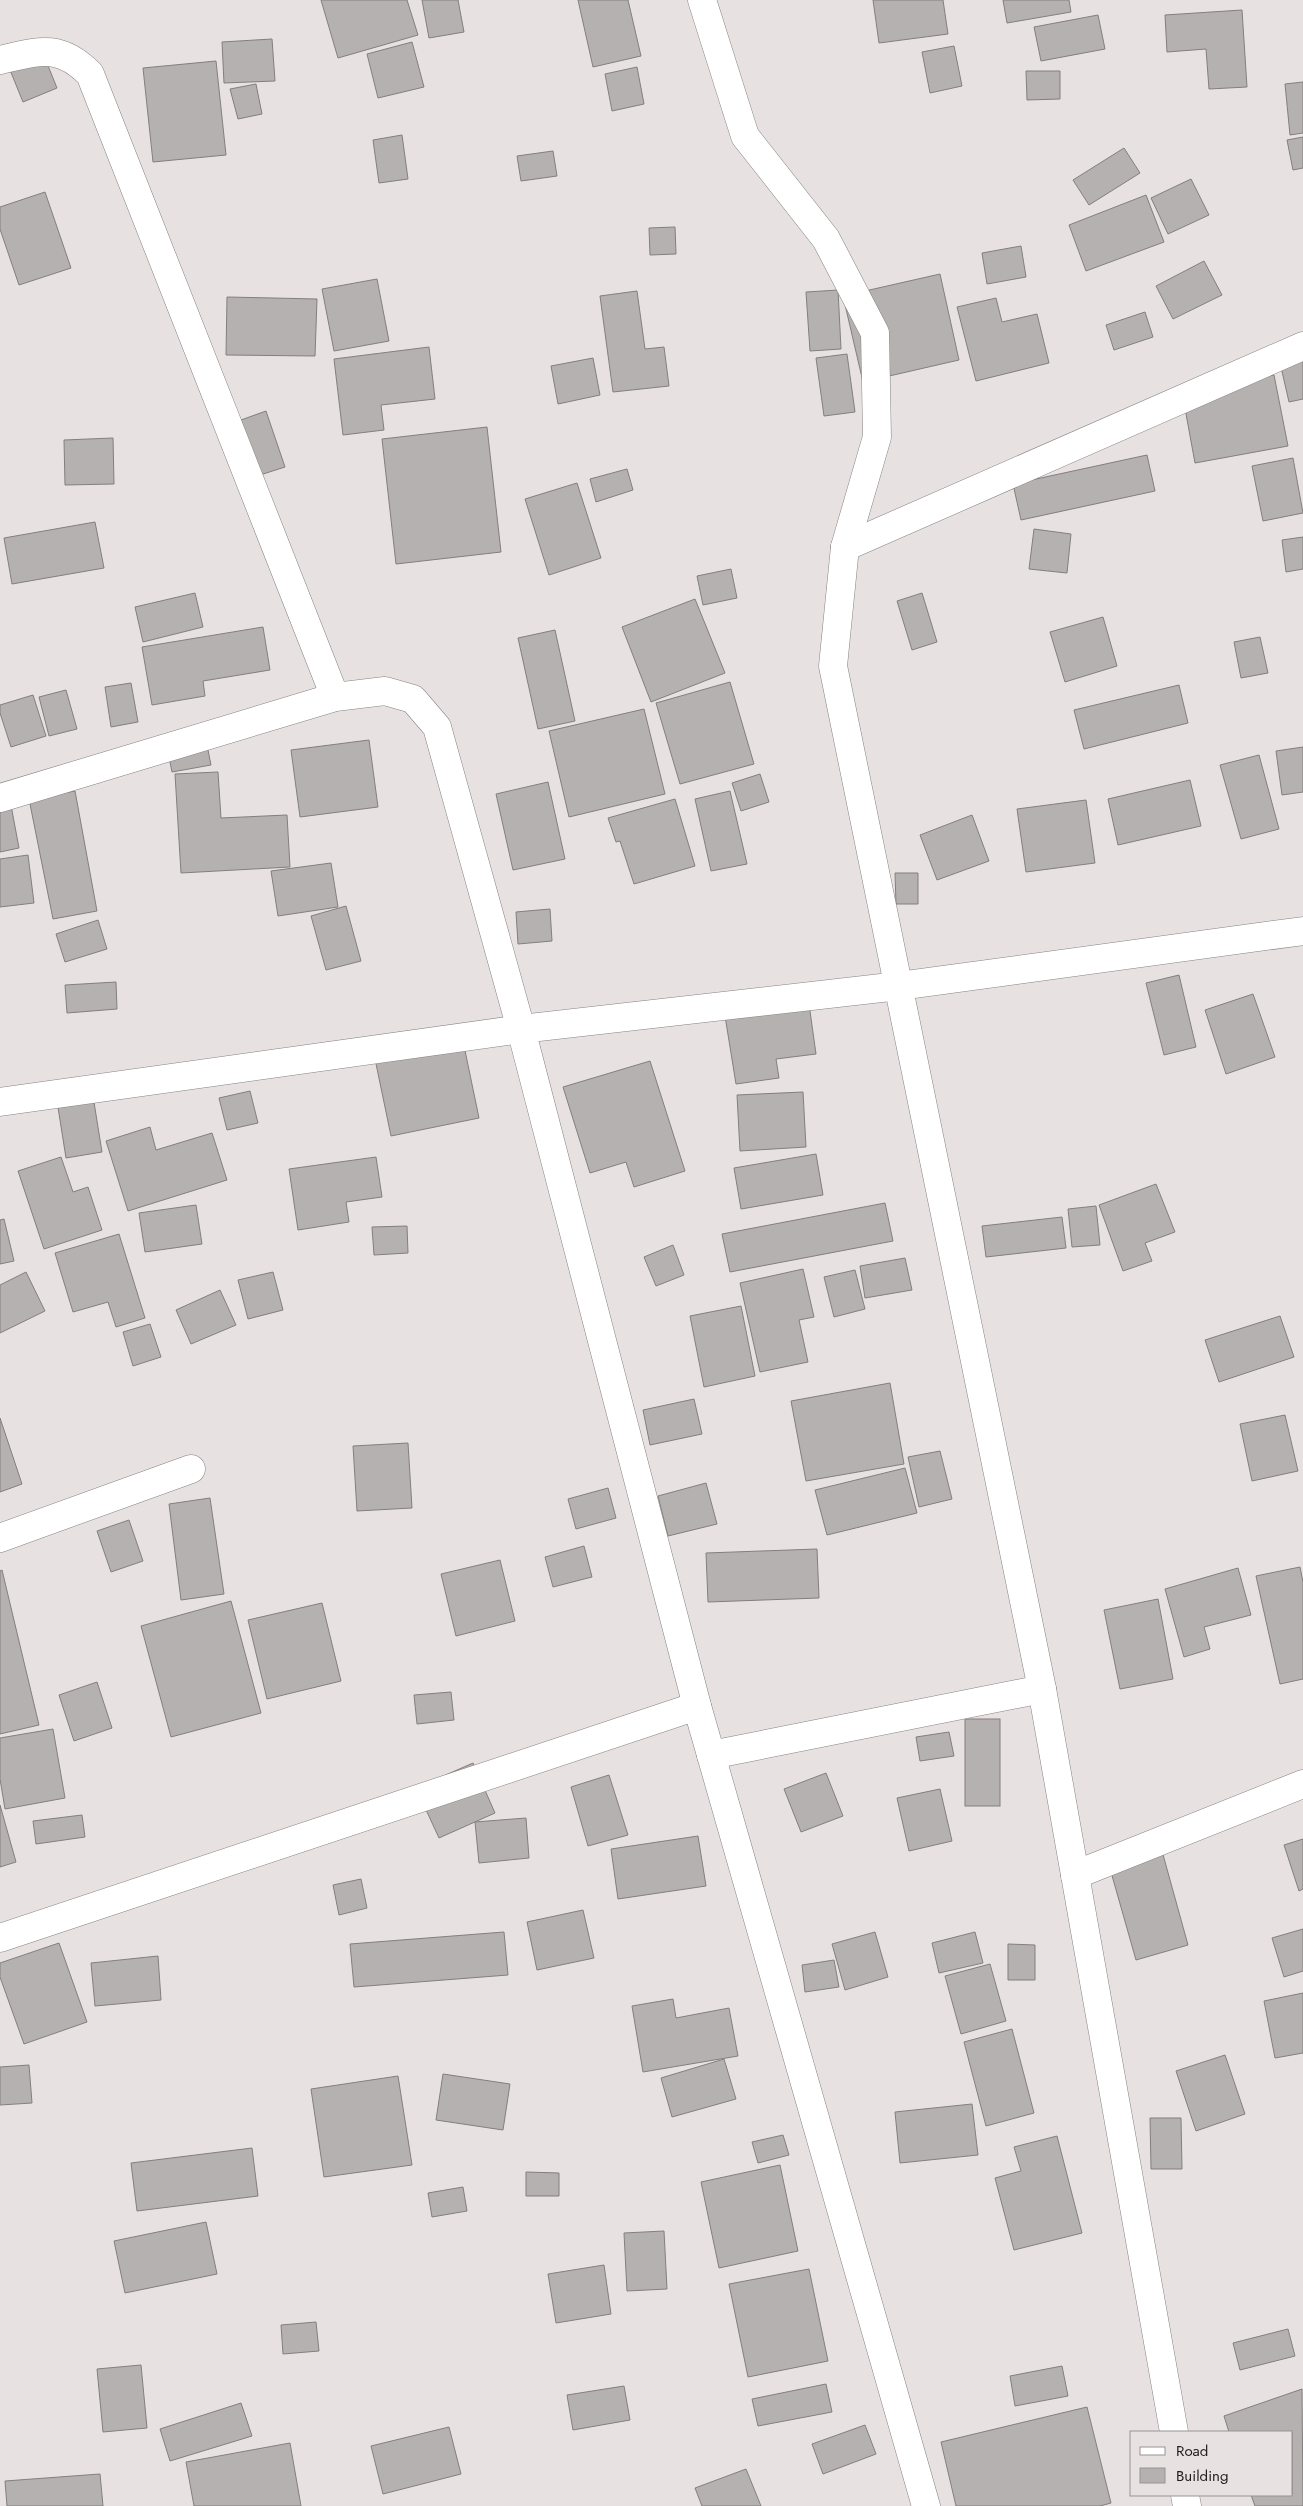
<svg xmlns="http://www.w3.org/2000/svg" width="1303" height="2506" font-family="Jost,sans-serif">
  <rect width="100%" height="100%" fill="#e7e1e2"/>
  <!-- building -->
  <g fill="#b6b1b1" stroke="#837e7f">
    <polygon points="321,0 407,0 418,35 338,58"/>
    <polygon points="422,0 458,0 464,32 429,38"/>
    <polygon points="578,0 628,0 641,56 593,67"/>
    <polygon points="873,0 943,0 948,34 879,43"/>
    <polygon points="1003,0 1069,0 1071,12 1007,23"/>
    <polygon points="1242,10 1247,87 1209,89 1206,49 1167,52 1165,15"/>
    <polygon points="1098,15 1105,49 1041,61 1034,27"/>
    <polygon points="272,39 275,81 224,83 222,42"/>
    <polygon points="412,42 424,87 378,98 367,54"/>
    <polygon points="954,46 962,86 930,93 922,52"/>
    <polygon points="42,51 57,88 23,102 8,65"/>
    <polygon points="216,61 226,155 153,162 143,68"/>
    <polygon points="637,67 644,104 612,111 605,74"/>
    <polygon points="1026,71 1060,71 1060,99 1027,100"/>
    <polygon points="1303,82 1303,133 1290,135 1285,84"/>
    <polygon points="256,84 262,114 238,119 230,89"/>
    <polygon points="402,135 408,179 379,183 373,140"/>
    <polygon points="1303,137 1303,168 1293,170 1287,140"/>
    <polygon points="1124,148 1140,173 1089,205 1073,180"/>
    <polygon points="553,151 557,176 521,181 517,156"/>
    <polygon points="1191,179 1209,215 1168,234 1151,198"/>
    <polygon points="45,192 71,268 19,285 0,229 0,207"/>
    <polygon points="1146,195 1164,242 1086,271 1069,225"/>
    <polygon points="675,227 676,254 650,255 649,228"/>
    <polygon points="1021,246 1026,277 987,284 982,253"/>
    <polygon points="1204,261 1222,295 1173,319 1156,286"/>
    <polygon points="940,274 959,360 863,382 843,296"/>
    <polygon points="377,279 389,341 334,351 322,289"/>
    <polygon points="838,290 841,349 810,351 806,292"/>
    <polygon points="637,291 645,349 664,347 669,386 613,392 600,296"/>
    <polygon points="227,297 317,299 315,356 226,355"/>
    <polygon points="996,298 1002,322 1037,314 1049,363 976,381 957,307"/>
    <polygon points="1145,312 1153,337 1114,350 1106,325"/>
    <polygon points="429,347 435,399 381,405 384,430 343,435 334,359"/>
    <polygon points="1303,348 1303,399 1289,402 1278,354"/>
    <polygon points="847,354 855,412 824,416 816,358"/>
    <polygon points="593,358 600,395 558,404 551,366"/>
    <polygon points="1274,375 1288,446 1195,463 1182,392"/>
    <polygon points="266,411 285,467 260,475 241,420"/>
    <polygon points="487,427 501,552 396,564 382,439"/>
    <polygon points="113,438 114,484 65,485 64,440"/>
    <polygon points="1147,455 1155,491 1021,520 1013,484"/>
    <polygon points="1293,458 1303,513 1263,521 1252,466"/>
    <polygon points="627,469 633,490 596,502 590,479"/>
    <polygon points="577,483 601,558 549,575 525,499"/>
    <polygon points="95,522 104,568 12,584 4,538"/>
    <polygon points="1034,529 1071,534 1067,573 1029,569"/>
    <polygon points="1303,537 1303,569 1286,572 1282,540"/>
    <polygon points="731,569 737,598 703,605 697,576"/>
    <polygon points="195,593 203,627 143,642 135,607"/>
    <polygon points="922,593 937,642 912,650 897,601"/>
    <polygon points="695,599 725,673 651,702 622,627"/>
    <polygon points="1103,617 1117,666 1065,682 1050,632"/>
    <polygon points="263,627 270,670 203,681 205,696 152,705 142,647"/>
    <polygon points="555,630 575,721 538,729 518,638"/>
    <polygon points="1260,637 1268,673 1241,678 1234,642"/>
    <polygon points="730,682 754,764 680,784 656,703"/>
    <polygon points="131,683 138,722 111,727 105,687"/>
    <polygon points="1179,685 1188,723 1084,749 1074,710"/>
    <polygon points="66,690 77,729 49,736 39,697"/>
    <polygon points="33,695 46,736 11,747 0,713 0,705"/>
    <polygon points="644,709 665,794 569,817 549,731"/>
    <polygon points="369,740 378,807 300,817 291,750"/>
    <polygon points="207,745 211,765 172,772 168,752"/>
    <polygon points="1303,747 1303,792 1282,795 1276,751"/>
    <polygon points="1259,755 1279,829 1241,839 1220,765"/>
    <polygon points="218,772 221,818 287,815 290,867 181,873 175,774"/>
    <polygon points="760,774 769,802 741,811 732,783"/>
    <polygon points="1190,780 1201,826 1118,845 1108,799"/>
    <polygon points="548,782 565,859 513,870 496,794"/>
    <polygon points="75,791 97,911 53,919 29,799"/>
    <polygon points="730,791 747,864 711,871 695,799"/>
    <polygon points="675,799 695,866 634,884 620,841 616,842 608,818"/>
    <polygon points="10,800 19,848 0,852 0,802"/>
    <polygon points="1086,800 1095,863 1026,872 1017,809"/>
    <polygon points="972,815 989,861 937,880 920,835"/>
    <polygon points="28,855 34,903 0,907 0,859"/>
    <polygon points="331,863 338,907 278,916 271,871"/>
    <polygon points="895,873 918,873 918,904 896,904"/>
    <polygon points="346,906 361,961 326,970 311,916"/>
    <polygon points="550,909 552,941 518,944 516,912"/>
    <polygon points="98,920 107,949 65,962 56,934"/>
    <polygon points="1179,975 1196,1047 1164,1055 1146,983"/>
    <polygon points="116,982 117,1009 67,1013 65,985"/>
    <polygon points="1253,994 1275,1057 1226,1074 1205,1010"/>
    <polygon points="809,1004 816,1054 776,1059 779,1078 736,1084 725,1016"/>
    <polygon points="463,1041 479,1118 391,1136 375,1059"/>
    <polygon points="650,1061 685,1171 634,1187 626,1162 590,1173 563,1087"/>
    <polygon points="250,1091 258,1123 227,1130 219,1098"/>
    <polygon points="803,1092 806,1147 740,1151 737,1095"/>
    <polygon points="93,1096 102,1152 66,1158 57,1101"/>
    <polygon points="150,1127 156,1150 212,1133 227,1180 128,1211 106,1141"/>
    <polygon points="816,1154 823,1195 741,1209 734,1168"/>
    <polygon points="61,1157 73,1192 88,1187 102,1230 44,1249 18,1171"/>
    <polygon points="376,1157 382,1197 346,1202 349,1222 298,1230 289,1169"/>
    <polygon points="1156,1184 1175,1232 1145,1243 1152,1261 1123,1271 1099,1205"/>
    <polygon points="885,1203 893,1241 730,1272 722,1234"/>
    <polygon points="196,1205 202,1244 145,1252 139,1213"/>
    <polygon points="1096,1206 1100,1245 1072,1247 1068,1209"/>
    <polygon points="1062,1217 1066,1248 986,1257 982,1226"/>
    <polygon points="4,1219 14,1261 0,1264 0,1220"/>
    <polygon points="407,1226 408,1253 374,1255 372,1227"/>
    <polygon points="119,1234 145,1318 116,1327 108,1302 73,1312 55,1253"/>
    <polygon points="673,1245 684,1275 656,1286 644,1257"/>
    <polygon points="905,1258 912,1290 865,1298 860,1266"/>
    <polygon points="803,1269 814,1317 799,1320 808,1362 760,1372 740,1283"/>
    <polygon points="855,1270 865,1309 834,1317 824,1277"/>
    <polygon points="26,1272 45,1311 0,1333 0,1285"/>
    <polygon points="273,1272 283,1310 248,1319 238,1280"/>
    <polygon points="220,1290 236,1325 191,1344 176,1310"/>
    <polygon points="741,1306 755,1376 704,1387 690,1316"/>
    <polygon points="1280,1316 1294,1357 1219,1382 1205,1340"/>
    <polygon points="150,1324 161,1357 133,1366 123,1332"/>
    <polygon points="890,1383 904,1464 806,1481 791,1401"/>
    <polygon points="694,1399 702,1434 650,1445 643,1410"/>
    <polygon points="1285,1415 1298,1471 1252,1481 1240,1424"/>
    <polygon points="0,1418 22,1484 0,1492"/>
    <polygon points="408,1443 412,1508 357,1511 353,1446"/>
    <polygon points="940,1451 952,1499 919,1507 908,1457"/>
    <polygon points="905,1468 917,1513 827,1535 815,1490"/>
    <polygon points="706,1483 717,1524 668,1536 658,1496"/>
    <polygon points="608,1488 616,1518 576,1529 568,1499"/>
    <polygon points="210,1498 224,1594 181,1600 169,1504"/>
    <polygon points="129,1520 143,1561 111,1572 97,1531"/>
    <polygon points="584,1546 592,1577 553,1587 545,1557"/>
    <polygon points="817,1549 819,1598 708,1602 706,1553"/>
    <polygon points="500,1560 515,1621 456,1636 441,1574"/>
    <polygon points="1300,1567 1303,1582 1303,1679 1280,1684 1256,1576"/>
    <polygon points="1238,1568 1251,1615 1204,1627 1210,1649 1184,1657 1165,1589"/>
    <polygon points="2,1570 39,1725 0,1734 0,1571"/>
    <polygon points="1158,1599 1173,1679 1120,1689 1104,1610"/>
    <polygon points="231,1601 261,1713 171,1737 141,1626"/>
    <polygon points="322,1603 341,1681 267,1699 248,1620"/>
    <polygon points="97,1682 112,1728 74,1741 59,1695"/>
    <polygon points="451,1692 454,1720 417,1724 414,1695"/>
    <rect x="965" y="1719" width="35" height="87"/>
    <polygon points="53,1729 65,1798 5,1809 0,1779 0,1738"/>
    <polygon points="949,1732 954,1756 920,1761 916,1737"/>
    <polygon points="473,1763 495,1813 439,1838 416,1788"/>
    <polygon points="826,1773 843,1816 801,1832 784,1789"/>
    <polygon points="609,1775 628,1835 588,1846 571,1787"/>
    <polygon points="940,1789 952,1841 909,1851 897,1798"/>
    <polygon points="0,1805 16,1862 0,1867"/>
    <polygon points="82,1815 85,1837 36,1844 33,1821"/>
    <polygon points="526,1818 529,1858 479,1863 475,1822"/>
    <polygon points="698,1836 706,1886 618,1899 611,1849"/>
    <polygon points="1303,1839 1303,1889 1299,1891 1284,1845"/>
    <polygon points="1162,1851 1188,1945 1136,1960 1109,1865"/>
    <polygon points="361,1879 367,1908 339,1915 333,1885"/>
    <polygon points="583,1910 594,1958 537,1970 527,1922"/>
    <polygon points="1303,1929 1303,1971 1284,1977 1272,1938"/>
    <polygon points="504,1932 508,1975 354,1987 350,1944"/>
    <polygon points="875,1932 888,1977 845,1990 832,1944"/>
    <polygon points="975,1932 983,1963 939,1973 932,1943"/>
    <polygon points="59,1943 87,2022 24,2044 0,1977 0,1963"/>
    <polygon points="1008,1944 1035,1945 1035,1980 1008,1980"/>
    <polygon points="158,1956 161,2000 95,2006 91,1963"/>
    <polygon points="834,1960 839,1987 805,1992 802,1965"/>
    <polygon points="990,1964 1006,2021 961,2034 945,1976"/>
    <polygon points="1303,1993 1303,2053 1275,2058 1264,2001"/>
    <polygon points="673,1999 676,2018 729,2008 738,2056 643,2072 632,2006"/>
    <polygon points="1012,2029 1034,2113 986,2126 964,2042"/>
    <polygon points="1225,2055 1245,2114 1196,2131 1176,2071"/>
    <polygon points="724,2059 736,2099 672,2117 661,2078"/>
    <polygon points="29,2065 32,2103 0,2105 0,2067"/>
    <polygon points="443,2074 510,2084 503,2130 436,2120"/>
    <polygon points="398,2076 412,2165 324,2177 311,2089"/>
    <polygon points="972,2104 978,2155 900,2163 895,2112"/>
    <polygon points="1150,2118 1181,2118 1182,2169 1151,2169"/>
    <polygon points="783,2135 789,2155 758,2163 752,2142"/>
    <polygon points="1057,2136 1082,2233 1014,2250 995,2178 1021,2171 1014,2147"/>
    <polygon points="252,2148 258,2196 137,2211 131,2163"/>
    <polygon points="780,2165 798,2251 719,2268 701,2182"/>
    <polygon points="526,2172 559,2173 559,2196 526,2196"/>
    <polygon points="463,2187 467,2211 432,2217 428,2193"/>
    <polygon points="206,2222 217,2274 125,2293 114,2241"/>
    <polygon points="664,2231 667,2289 627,2291 624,2233"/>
    <polygon points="604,2265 611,2314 556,2323 548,2274"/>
    <polygon points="809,2269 828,2361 748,2377 729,2284"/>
    <polygon points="316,2322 319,2351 283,2354 281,2325"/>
    <polygon points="1288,2329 1295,2356 1240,2370 1233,2343"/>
    <polygon points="141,2365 147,2428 103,2432 97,2369"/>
    <polygon points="1062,2366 1068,2396 1015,2406 1010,2376"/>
    <polygon points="826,2384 832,2412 758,2426 752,2399"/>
    <polygon points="624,2386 630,2420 573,2430 567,2395"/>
    <polygon points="1302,2389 1303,2506 1255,2506 1251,2495 1292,2495 1292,2432 1229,2432 1224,2416"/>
    <polygon points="241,2403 252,2436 170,2461 160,2429"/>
    <polygon points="1087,2407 1111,2503 1100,2506 956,2506 941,2442"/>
    <polygon points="865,2425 876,2454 823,2474 812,2444"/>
    <polygon points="449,2427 461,2474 383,2494 371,2446"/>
    <polygon points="290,2443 301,2506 194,2506 186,2462"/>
    <polygon points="746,2469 761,2506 702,2506 695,2488"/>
    <polygon points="100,2474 103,2506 7,2506 5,2481"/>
  </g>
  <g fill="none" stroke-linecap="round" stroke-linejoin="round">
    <defs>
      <g id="minor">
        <polyline points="702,0 745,136 826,239 875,333 877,437 845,547 833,666 1042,1689 1174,2432"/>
        <path d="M0,60C39,51 59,43 90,74L335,697"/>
        <polyline points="845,547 1303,346"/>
        <polyline points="0,798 335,697 385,691 413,699 437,727 521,1029 697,1706 926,2506"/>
        <polyline points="0,1102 521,1029 899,986 1303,931"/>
        <polyline points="0,1538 191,1469"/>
        <polyline points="711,1755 1042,1689"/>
        <polyline points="1075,1875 1303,1784"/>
        <polyline points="0,1938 697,1706"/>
        <polyline points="1185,2495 1187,2506"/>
      </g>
    </defs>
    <!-- minor casing -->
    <use href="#minor" stroke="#878282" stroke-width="29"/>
    <!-- minor -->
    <use href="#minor" stroke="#fff" stroke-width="28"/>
  </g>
  <!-- legend -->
  <rect x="1130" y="2431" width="162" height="65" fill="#e7e1e2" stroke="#979393"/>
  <rect x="1140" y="2447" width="25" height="8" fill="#ffffff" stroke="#979393"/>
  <text x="1176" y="2456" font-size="15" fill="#1f1d1d">Road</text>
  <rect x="1140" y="2468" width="25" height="15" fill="#b6b1b1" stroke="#979393"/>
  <text x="1176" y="2481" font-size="15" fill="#1f1d1d">Building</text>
</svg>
